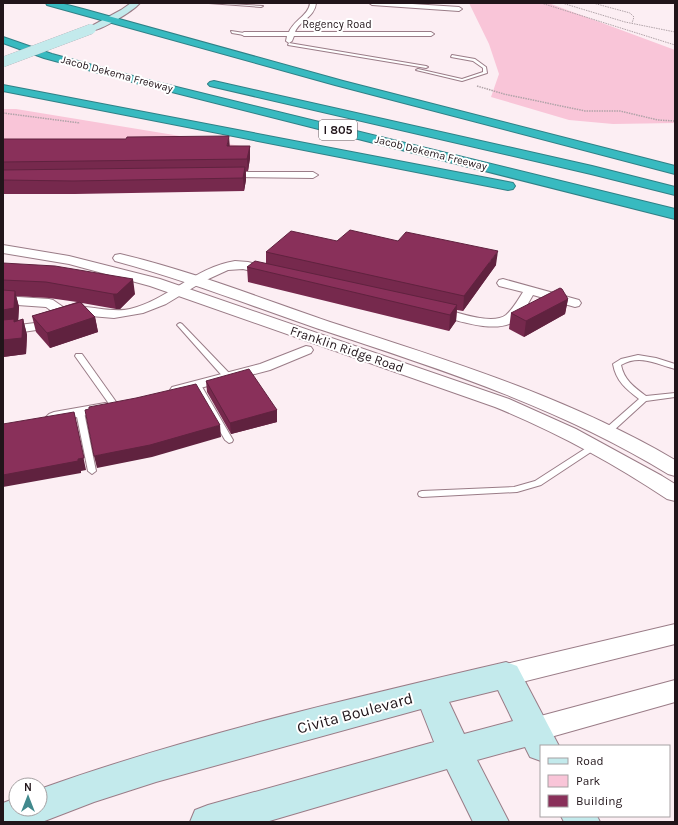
<svg xmlns="http://www.w3.org/2000/svg" width="678" height="825" font-family="Karla,sans-serif">
  <rect width="100%" height="100%" fill="#fceef3"/>
  <!-- green -->
  <g fill="#f9c5d8">
    <polygon points="469,3 551,4 675,50 675,123 613,124 569,120 491,97 499,74 489,44"/>
    <polygon points="3,109 16,109 241,146 3,147"/>
  </g>
  <g fill="none" stroke-linecap="round" stroke-linejoin="round">
    <defs>
      <g id="service">
        <polygon points="209,3 263,6 261,7"/>
        <polygon points="231,31 244,33 246,34 244,35 232,33"/>
        <polygon points="289,43 426,66 428,67 426,68 288,45"/>
        <polygon points="452,55 475,59 486,67 487,73 462,81 416,70 418,69 462,79 483,72 483,68 473,61 451,57"/>
        <polygon points="180,323 182,324 231,375 232,377 231,379 225,379 178,326 177,325 178,324"/>
        <polygon points="76,354 82,354 119,406 118,408 112,408 75,356"/>
        <path d="M638,355L656,358L675,364V369C656,364 640,354 621,365C624,380 634,387 646,396L675,393V397L646,401L612,432H606L605,430L606,428L639,399C626,389 616,381 613,364L621,359Z"/>
        <polygon points="194,383 200,383 201,385 233,440 232,442 229,443 225,440 193,385"/>
        <polygon points="77,410 80,410 84,412 96,471 92,474 88,471 76,412"/>
        <polygon points="594,443 597,444 598,446 597,448 541,485 517,492 422,497 419,496 418,494 419,492 422,491 514,487 535,481"/>
      </g>
      <g id="minor">
        <path d="M310,3H316C315,17 300,20 295,32H431L434,34L431,36H294L292,41L289,43L286,41L287,36H244L241,34L244,32H289C294,20 309,15 310,3Z"/>
        <polygon points="369,3 397,3 459,7 462,9 459,11 372,5"/>
        <polygon points="226,172 313,172 318,175 313,178 223,177 221,175"/>
        <path d="M235,261L248,262L272,268L274,271L272,274L268,275L243,269L228,270L204,281L166,304L143,313L114,318L67,314L43,329L3,335V327L35,323L53,312L46,307L3,304V296L49,299L53,300L66,309C81,302 110,314 130,309C168,300 195,267 235,261Z"/>
        <path d="M503,279L579,300L581,303L579,306L575,307L533,295C528,303 523,315 515,321C495,335 454,319 433,314L431,311L433,308L437,307C453,311 492,326 506,315C513,309 518,300 523,292L499,286L497,283L499,280Z"/>
        <polygon points="306,346 311,347 313,350 311,353 270,370 177,394 172,393 170,390 172,387 260,364"/>
        <polygon points="105,403 110,404 112,407 110,410 54,422 49,420 46,417 49,414 54,412"/>
      </g>
      <g id="tertiary">
        <path d="M3,245L69,256L160,279L509,399L576,429L662,476L675,484V501L667,499C613,463 556,432 495,407L150,286L69,264L3,253Z"/>
        <path d="M120,254C192,271 260,298 330,322C447,360 568,397 675,460V476L668,474C559,407 437,368 316,328C249,305 183,279 115,261L113,258L115,255Z"/>
        <polygon points="675,624 675,644 506,686 497,683 493,675 497,667 506,664"/>
        <polygon points="675,680 675,702 533,742 523,739 519,730 523,721 533,718"/>
      </g>
      <g id="secondary">
        <path d="M131,3H140C133,11 98,33 88,31L86,29L121,10Z"/>
        <path d="M506,662L517,666L559,746H541V761L530,757L525,747L477,760L509,822H473L447,769L266,822H190L195,810L208,805L434,742L421,709L156,782L94,802L42,822H3V803L16,798V809H40V789C191,735 349,699 506,662ZM498,690L513,721L464,734L449,702Z"/>
        <polygon points="561,816 597,816 600,822 564,822"/>
      </g>
      <g id="motorway">
        <polygon points="46,3 60,3 83,9 343,81 675,166 675,174 335,85 47,5"/>
        <polygon points="3,37 52,54 144,79 675,209 675,219 136,83 44,58 3,43"/>
        <polygon points="214,81 592,166 675,187 675,195 591,174 210,86 208,84 210,82"/>
        <polygon points="3,85 508,182 513,183 515,186 513,189 508,190 3,91"/>
      </g>
    </defs>
    <!-- service casing -->
    <use href="#service" stroke="#9a7c87" stroke-width="2"/>
    <!-- minor casing -->
    <use href="#minor" stroke="#9a7c87" stroke-width="2"/>
    <!-- tertiary casing -->
    <use href="#tertiary" stroke="#9a7c87" stroke-width="2"/>
    <!-- secondary casing -->
    <use href="#secondary" stroke="#9a7c87" stroke-width="2"/>
    <!-- motorway casing -->
    <use href="#motorway" stroke="#308086" stroke-width="2"/>
    <!-- path-far1 -->
    <g stroke="#b0a3a8" stroke-width="1" stroke-dasharray="1.5 1" stroke-linecap="butt">
      <polyline points="541,3 675,45"/>
      <polyline points="562,3 625,22 675,32"/>
      <polyline points="593,3 630,13 634,17 632,23"/>
    </g>
    <!-- path -->
    <g stroke="#b0a3a8" stroke-width="1.5" stroke-dasharray="1.5 1" stroke-linecap="butt">
      <polyline points="477,86 504,94 585,111 620,111 658,120 675,121"/>
      <polyline points="3,113 80,123"/>
    </g>
    <!-- service -->
    <use href="#service" fill="#fff" fill-rule="evenodd"/>
    <!-- minor -->
    <use href="#minor" fill="#fff" fill-rule="evenodd"/>
    <!-- tertiary -->
    <use href="#tertiary" fill="#fff" fill-rule="evenodd"/>
    <!-- secondary -->
    <use href="#secondary" fill="#c3eaec" fill-rule="evenodd"/>
    <!-- motorway -->
    <use href="#motorway" fill="#38bac0" fill-rule="evenodd"/>
    <defs>
      <polyline id="secondary-bridge" points="3,62 91,29"/>
    </defs>
    <!-- secondary-bridge casing -->
    <use href="#secondary-bridge" stroke="#9a7c87" stroke-width="10" stroke-linecap="butt"/>
    <!-- secondary-bridge -->
    <use href="#secondary-bridge" stroke="#c3eaec" stroke-width="10"/>
  </g>
  <!-- wall -->
  <g fill="#76294d">
    <polygon points="3,139 230,146 250,146 250,158 248,171 246,171 246,180 244,191 75,194 3,194"/>
    <polygon points="337,241 496,265 463,311 457,310 456,321 449,331 248,282 247,267 266,263 266,252"/>
    <polygon points="3,263 135,294 120,309 116,309 82,303 95,317 98,332 50,348 36,332 32,316 77,302 49,298 16,296 19,307 18,321 23,319 27,335 26,354 3,357"/>
    <polygon points="568,299 565,314 524,337 509,329 511,313"/>
    <polygon points="206,381 277,410 277,422 231,434 207,392"/>
  </g>
  <!-- shaded-wall -->
  <g fill="#60223f">
    <polygon points="229,136 230,149 227,146"/>
    <polygon points="250,146 250,158 248,171 247,159"/>
    <polygon points="245,167 246,180 244,191 243,178"/>
    <polygon points="498,251 496,265 463,311 464,296"/>
    <polygon points="133,279 135,294 120,309 116,309 113,294"/>
    <polygon points="15,291 19,307 18,324 3,326 3,310"/>
    <polygon points="568,299 565,314 524,337 526,321"/>
    <polygon points="457,305 456,321 449,331 450,315"/>
    <polygon points="95,317 98,332 50,348 47,333"/>
    <polygon points="23,319 27,335 26,354 3,357 3,340"/>
    <polygon points="277,410 277,422 231,434 230,423"/>
    <polygon points="74,412 86,470 81,471 81,473 3,487 3,475"/>
    <polygon points="220,425 221,437 152,457 97,468 94,456"/>
  </g>
  <!-- building -->
  <g fill="#89305a" stroke="#60223f">
    <polygon points="229,136 227,146 250,146 247,159 3,162 3,139 126,139 127,137"/>
    <polygon points="245,167 243,178 73,181 3,180 3,170"/>
    <polygon points="350,230 398,241 406,232 498,251 464,296 266,252 291,231 337,241"/>
    <polygon points="255,261 457,305 450,315 247,267"/>
    <polygon points="3,263 55,266 133,279 117,294 113,294 46,282 3,280"/>
    <polygon points="560,288 562,289 568,299 526,321 511,313"/>
    <polygon points="3,290 15,291 14,308 3,310"/>
    <polygon points="80,302 95,317 47,333 32,316"/>
    <polygon points="14,319 14,322 23,319 22,338 3,340 3,320"/>
    <polygon points="249,369 277,410 230,423 206,381"/>
    <polygon points="196,384 220,425 150,445 94,456 85,410 89,409 89,407 136,398"/>
    <polygon points="74,412 84,458 78,459 78,461 3,475 3,424"/>
  </g>
  <g text-anchor="middle" dominant-baseline="central" stroke-width="4" stroke-linejoin="round" paint-order="stroke">
    <!-- far-street labels -->
    <g font-size="11" fill="#21151a" stroke="#fff">
      <text x="337" y="24">Regency Road</text>
      <text transform="translate(117 74) rotate(15)">Jacob Dekema Freeway</text>
      <text transform="translate(431 153) rotate(14)">Jacob Dekema Freeway</text>
    </g>
    <!-- shield labels -->
    <rect fill="#fff" stroke="#645b5f" stroke-width="1" x="319" y="120" width="38" height="20" rx="3"/>
    <g font-size="12" font-weight="bold" fill="#21151a">
      <text x="338" y="130">I 805</text>
    </g>
    <!-- street labels -->
    <g font-size="13" fill="#21151a" stroke="#fff">
      <text transform="translate(347 349) rotate(19)">Franklin Ridge Road</text>
    </g>
    <!-- near-street labels -->
    <g font-size="16" fill="#21151a" stroke="#fff">
      <text transform="translate(355 713) rotate(-15)">Civita Boulevard</text>
    </g>
  </g>
  <!-- border -->
  <rect width="678" height="825" fill="none" stroke="#21151a" stroke-width="8"/>
  <!-- legend -->
  <rect x="540" y="745" width="130" height="72" fill="#ffffff" stroke="#a6a1a3"/>
  <rect x="548" y="758" width="20" height="6" fill="#c3eaec" stroke="#a6a1a3"/>
  <text x="576" y="765" font-size="12" fill="#21151a">Road</text>
  <rect x="548" y="775" width="20" height="12" fill="#f9c5d8" stroke="#a6a1a3"/>
  <text x="576" y="785" font-size="12" fill="#21151a">Park</text>
  <rect x="548" y="795" width="20" height="12" fill="#89305a" stroke="#a6a1a3"/>
  <text x="576" y="805" font-size="12" fill="#21151a">Building</text>
  <!-- north arrow -->
  <g transform="translate(28 797)"><circle r="19" fill="#ffffff" stroke="#a6a1a3"/>
  <path d="M0-3L7 15L0 10L-7 15Z" fill="#41898d"/>
  <text y="-6" font-size="11" font-weight="bold" text-anchor="middle" fill="#21151a">N</text>
  </g>
</svg>
